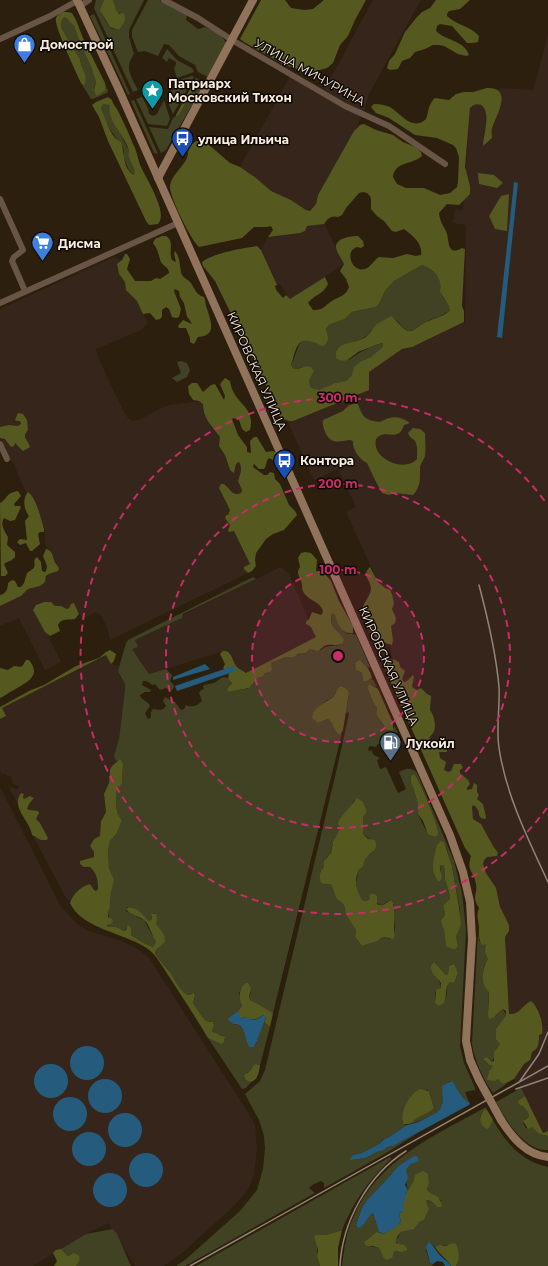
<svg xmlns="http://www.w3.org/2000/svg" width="548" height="1266" font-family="Montserrat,sans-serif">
  <rect width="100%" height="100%" fill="#2d1f0d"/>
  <!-- industrial -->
  <g fill="#35251b">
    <polygon points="373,0 421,0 369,94 364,111 356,128 318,195 316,204 310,211 306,210 291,200 271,191 256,178 240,167 292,73 324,90"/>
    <polygon points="548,36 548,1131 543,1133 521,1088 514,1079 512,1072 505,937 394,666 378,582 346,512 356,507 338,469 314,480 286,418 363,371 406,342 465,323 466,225 453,223 455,209 463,210 470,108 501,88 533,90"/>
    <polygon points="324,223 344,264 290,300 280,284 277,285 261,250 268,237 300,233 307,226"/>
    <polygon points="114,257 122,260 117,266 119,274 125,282 126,290 137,301 148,323 141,330 96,349 97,354 107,377 125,414 129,419 133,421 139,420 161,408 170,405 199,401 202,402 206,418 211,427 220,437 221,439 219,442 225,455 229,468 235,471 236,464 239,462 241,464 241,474 238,481 242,490 241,493 237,494 230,492 227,486 224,484 220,486 220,491 230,510 228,515 225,518 230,523 250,564 244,567 248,573 110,640 107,627 100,614 96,612 82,619 74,603 71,605 69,608 67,609 61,606 55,606 50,602 44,602 38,604 33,610 48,635 61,662 45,670 19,618 0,626 0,606 21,596 28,589 37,587 46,579 49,574 55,573 57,563 53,559 50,551 46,546 44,529 36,505 30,493 26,493 13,462 10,460 0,438 0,309"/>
    <polygon points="281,567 289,574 316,637 246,673 234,674 221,652 149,674 132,649 135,640 182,618 183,615"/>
    <polygon points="107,655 111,664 119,666 118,671 125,684 125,689 119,739 114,756 116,762 111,768 109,783 105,791 104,799 106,812 102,818 100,836 94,839 90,846 94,852 94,857 80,862 86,868 90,867 96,873 97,876 98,889 96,891 94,890 90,885 88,885 76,892 74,897 70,901 66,898 33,836 44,840 47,836 41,824 36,819 38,814 38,811 31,811 27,809 29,804 34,799 33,797 30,796 24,799 23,793 21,793 18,804 8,786 17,790 19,786 13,784 11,777 3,773 2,776 0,771 0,719 4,718 2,708"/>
    <polygon points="0,787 60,905 76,923 87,930 121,941 138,949 149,958 249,1114 255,1125 257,1149 254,1175 247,1191 233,1207 182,1253 164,1266 135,1266 108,1223 86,1234 33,1266 0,1266"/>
  </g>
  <!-- green -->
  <g fill="#404223" fill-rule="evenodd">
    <path d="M96,0H104L100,9V11L106,22L111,28L119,30C125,25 123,20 121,14L116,12L113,0H144L129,30V37L134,54C124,68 131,76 138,90L133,92L94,8Z"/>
    <path d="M148,0H159L187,15L186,20L198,29L205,27C213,31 223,35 226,43L208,77L198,72L195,65L179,56L169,45L164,44L158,56L145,51L138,52L132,37V30Z"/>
    <polygon points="94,14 130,94 128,95 90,16"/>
    <polygon points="64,17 66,18 74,26 80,43 93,68 96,82 94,88 96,95 105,91 105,83 108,91 107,93 93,99 91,99 81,83 83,85 86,80 80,59 63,33 60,24"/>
    <polygon points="167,49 177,60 192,68 194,72 177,78 174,68 176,64 176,62 169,58 167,62 162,58"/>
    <polygon points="192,76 194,77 173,114 167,100 172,90 175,89 179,83 178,80"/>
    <polygon points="199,80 202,88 166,150 161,153 149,127 168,129 173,118 179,115"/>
    <polygon points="142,97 148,108 149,114 153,116 157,114 164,100 170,119 167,126 148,124 136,99"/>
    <polygon points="134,100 158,154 154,153 131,101"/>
    <path d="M104,104H110L111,115L129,151C129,160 136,167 134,175L129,170L125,161L123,156L124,152L123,147L109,128L101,109V107Z"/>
    <path d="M422,265C432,269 438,274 441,285C437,295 448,301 451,309C442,318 430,318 420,325C417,327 414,331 409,331C403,330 400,322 395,319L371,330C365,341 353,341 343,345L349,360C358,353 371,346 383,343L384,347C379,350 376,355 371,357C369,359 365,359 363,361C356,366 353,376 347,380C343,383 340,382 335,383C329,385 324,390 318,390C308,391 307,381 312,375L304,367L296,369H292L291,365C302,343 294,335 325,345C330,340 328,336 326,329L329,325L345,319L352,312L371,308L379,304L385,291L394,281Z"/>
    <polygon points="181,361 187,363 190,370 187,377 177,382 172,378 181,373 177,362"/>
    <path d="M253,577L256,579L183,614L182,618L135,640L138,647L132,649L149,674L166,669L172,675L170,681L173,684L174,687L171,691L166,688L160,690L155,684L153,685L146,681H143L142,685L151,690L150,692H145L140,695C141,700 148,701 150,706L145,713L147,718L149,719L151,717V712L153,709C158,710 163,711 166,706L163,701L165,697L175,702L181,710L184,709L186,705C193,708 197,706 202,701L199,693L201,690L204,689L203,687L204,685L214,683L223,677L228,678L232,682L227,688L228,692C235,691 241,689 248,689C252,685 253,681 256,678C261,675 266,673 271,671V663L286,657L306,653L310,649L321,650C328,642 340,651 344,639C336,629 329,627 332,613L335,615C336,620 340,630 346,633C349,635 352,633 356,635L370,667L368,668L361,661L355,663L357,671L362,673L363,681H367L371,679L373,680L377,687L370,684L367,687L373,702L377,708L376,714L387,730L394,728V725L398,734L395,741L386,739L378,744L376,747L370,746L368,749L369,751L371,750L374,755L380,758L377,760L380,769L386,767L398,793L406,789L399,772C406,768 412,767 417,773L454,861L462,893L466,929L460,1047L464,1063L475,1088V1091L474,1090L465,1092L469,1102H467L459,1094L455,1086L450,1081L443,1092V1102L440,1109L435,1114L412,1124H411C412,1122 414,1120 416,1118C422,1114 430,1113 434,1108L430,1093L428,1090H418C408,1099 404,1108 402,1122L403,1124L407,1125L389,1137L383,1139L379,1144L362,1153L353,1155L351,1160L365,1158L377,1152L384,1150L387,1147L393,1146L421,1131L388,1152L324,1188V1183L321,1181L312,1185L309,1188L315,1193L185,1266H176L185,1260L240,1211L257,1190L263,1169L265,1149L264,1136L259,1120L245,1094L260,1081L265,1070L337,768L349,714L348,712L346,713C346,705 351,697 347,689L341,686L338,689L334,696L323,703L318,723L328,719L332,722L340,735L342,733L341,737L273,1013L258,1004L250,1000L249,997L251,992L242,987L239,993L242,1006C238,1012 233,1015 229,1021L233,1024L239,1025L244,1031L246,1040L255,1046L264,1022L270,1027L260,1065L258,1064L250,1069V1071L247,1073L251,1082L246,1088L242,1089L208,1038L219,1043L224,1042L225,1039L222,1035L216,1034L212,1031L214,1023L210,1021H206L201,1015L193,1003L195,998L192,993L188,995C179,992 175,979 170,972C166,966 160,960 155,954L156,950L164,942C165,930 159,933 156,924C155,921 155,916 155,913H151L152,919L149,921C143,915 138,907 127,907L126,911L133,915L144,920L156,942L153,947L142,942L131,935V928L127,927L124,931L116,927H107V925L111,924L108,913L110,907L112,876L109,868L108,851L110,841L117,833L122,820C113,810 117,798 117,786L122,783L123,764L117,760L116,762L114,756L119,739L125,689V684L118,671L126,643L128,640ZM414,774C421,782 439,826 437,836L436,837L425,829L418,814V804L413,787L411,783ZM354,800L367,812L363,817V834L376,844L375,850L367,856L358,872L356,883L358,894L362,900L365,901L369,900V897L380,905C385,905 387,900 392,900C396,911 394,921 395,933L390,939L383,937L380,939L362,946L355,937L356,930L346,915L344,905L336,898L331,884H324L320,879V872L324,867L326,858L331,853L332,845L338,833L344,815L351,806ZM446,846L452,866L460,910V917L456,936L458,946L455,950L447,947L442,919L445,914L443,905L450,899V896L446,882L445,870L443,865H440L441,873L433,869L436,851ZM434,962L446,975L448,974L449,966L454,964L458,974L454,983L450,982C445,987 448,992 446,998C445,1002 440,1004 438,1005L435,1003V992L441,988C441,978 430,975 431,965Z"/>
    <path d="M478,932L479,941L486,944L488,959L484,966L483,978L489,992L488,1004L489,1019L496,1016L503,1009L506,1015L496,1029L500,1044L494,1052V1058L492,1062L487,1057L484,1061L489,1065L493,1066L489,1071L488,1077L491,1080L498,1079L501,1083L506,1084L514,1079L493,1093C483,1079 475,1062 472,1044Z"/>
    <path d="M521,1088L525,1096L519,1100L522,1107C527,1108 528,1112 529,1117L525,1119L523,1123L526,1128L532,1127L539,1134L548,1136V1150C523,1150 507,1121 496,1102Z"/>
    <path d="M486,1107L487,1110L482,1112L480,1116L482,1125L491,1123L493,1120C506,1143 521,1161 548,1167V1266H456L458,1260L457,1247L443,1245L435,1247L431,1243L426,1250L430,1263L433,1264L432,1266H342C344,1250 346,1233 353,1218C377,1160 434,1136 486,1107ZM414,1156L411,1164L406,1170C408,1177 405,1183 408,1190L413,1182L415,1175L428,1176L429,1183L427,1189C430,1195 437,1195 441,1201L437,1207L431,1201L427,1200L426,1201L429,1209L424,1220L419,1222L412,1229L401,1232L396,1241L398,1244L402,1245L399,1252L395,1251L394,1255L386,1260L383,1257L379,1248L369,1246L366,1240L379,1232L373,1213C366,1217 365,1225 358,1228L356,1225L362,1208L367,1200L390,1176L398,1166Z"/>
    <path d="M390,1157L391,1159C368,1181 354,1201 342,1230L326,1235H317V1256L320,1266H196Z"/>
    <polygon points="113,1229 117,1234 131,1266 76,1266 80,1258 72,1254 68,1256 61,1249 86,1234"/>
  </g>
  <!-- forest -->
  <g fill="#555920" fill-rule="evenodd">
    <path d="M104,0H113L116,10L119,14L123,13C128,17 123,26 119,30L110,27L100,11V9Z"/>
    <polygon points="261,0 285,0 291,8 304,10 313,9 324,0 366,0 355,20 348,36 340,45 333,63 327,68 316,71 309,75 301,73 294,67 286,66 244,42 240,39"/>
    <path d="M436,0H470L460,9L449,11L447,14V16C456,25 471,26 479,36L478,42L473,43H467L452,26L440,24L437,26L436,31C446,41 464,40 469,55L466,56L458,54L444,46L439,45H433L425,49L415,52L410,58L402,61L398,69L390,70L387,68L389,61L395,54L405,32L417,17L422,12L430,8Z"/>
    <path d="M63,12H68L72,13L76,20L83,38L103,79L105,83V91L96,96L94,90L96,82L92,68L80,43L74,26L66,18L64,17C57,26 64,32 68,40C72,46 76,53 80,59C81,68 88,75 85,84L83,85L81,83C77,74 53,24 56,18C57,15 60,14 63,12Z"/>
    <polygon points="196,78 199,80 179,115 175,117"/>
    <path d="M487,88C514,87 496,116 492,128C491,131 492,135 492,138L483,146C483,136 492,112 481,105C477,103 473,105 470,108L465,167L470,186V194L459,205L447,204L439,213C440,221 442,224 446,231C450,240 446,257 462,248L465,249L462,306L464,311V322L412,347L402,349L369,372V390L293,421C282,422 273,411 274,401L215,281L203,266L202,262C213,253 243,248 257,246L261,250L277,285L275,286L276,290L283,298L286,295L290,299L325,277L328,284C324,294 314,295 308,303L313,310C323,311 325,305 332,301C340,296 346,296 349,287L346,279L340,271L344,264C342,259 336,252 336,247C336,238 351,236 358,236L363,241L364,246L361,248L357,247C344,251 352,273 365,269C370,268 374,260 379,257L393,258L407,254L416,256L421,255C423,243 412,235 404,229L396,232L392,231L384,221L377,216L371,209V200L370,196L367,193L363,192L359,193L346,208L342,215L338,217C331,215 328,218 324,224L307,226L305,231L300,233L268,237L273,230L271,226L267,227H254L242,238L199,247C191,240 169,196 170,186C171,176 181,169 186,160C191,151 184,147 197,141L206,143L209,145L230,163L240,167L256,178L271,191L291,200L306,210L310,211L316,204L318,195L354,131L360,125L364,124L376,130L393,135L403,142L415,147L421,152L422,156C412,165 395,161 393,177L397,184L406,188H424L440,195L450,193L457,187L458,182L459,157L456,148L453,145L437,138L415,135L389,118L376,113L371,107L374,104C380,104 385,105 390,107C401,114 413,132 426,119C429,111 428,104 435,98L449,100L456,94L464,92H473ZM422,265C430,268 438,273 440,283C441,286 440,289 440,292L449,306L450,310C443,318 432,318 422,324C418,326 414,332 408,331C402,329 397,320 391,316C387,319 381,321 377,324C372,328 370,335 364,338C354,344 334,341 336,358C345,365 351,357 358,352C363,350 377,344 383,343V347L371,357L360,362L354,367L352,375L346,381L335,383L319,390L311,388C307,380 311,378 314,371L311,367C305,364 300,370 293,369L291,365C295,356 295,339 308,341C313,342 317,342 321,346L325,345C330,340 328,336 326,329L329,325L345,319L352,312L375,307L379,304L385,291L394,281Z"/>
    <path d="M108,97L112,100C113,105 117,108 119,113C124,123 129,134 133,144C137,151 138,160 141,167C146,178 169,214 158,224L149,225L146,221L108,141L99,117L92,105L96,102ZM104,104L110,105C106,121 126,136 129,151C129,153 128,155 129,157C131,164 136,168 134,175C122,168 125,153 121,142C109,136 107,120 101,109V107Z"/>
    <polygon points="478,173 494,175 503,183 497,188 479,184"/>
    <polygon points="509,194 507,231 495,229 489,216 501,196"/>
    <path d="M162,236H166C175,241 168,251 172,260L176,262L174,254L175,251C181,258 179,267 182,275C184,278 187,279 189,281C195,287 195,295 204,297C206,301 205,305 207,309C211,321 217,336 198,337L194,344L190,342V338L186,328H179L178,326L183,320L192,324L189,319L187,317L184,303L180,297L179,291L175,289L174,291L181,309L179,317L176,318L172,317L169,309L166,307L162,310V317L160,319L156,320L150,313L143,314L142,312L137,301L126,290L125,282L119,274L117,264L122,260L125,254H127L130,259L127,269L135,281H151L156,278L160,279L169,273C169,267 164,267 161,262C158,255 159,251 153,243L155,239Z"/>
    <path d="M225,378L230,381C231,384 231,388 233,391C240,406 255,409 250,430L246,432L242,429L239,420L234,418L232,419L238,435L247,447V452L251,453L250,441L254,437H257L266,452L273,451L277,453V455L273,460L269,458C265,462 267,466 264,469H259L254,464L253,467L264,475H267L270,472L274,473L275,479L280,484L289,505L295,511L297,515L284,530L273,534L266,539L256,553L255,560L256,566L252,571L248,573L244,569V567L250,564L234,531L229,532L228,530L230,525L225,518L226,515H228L230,510L219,488L221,484H224C230,488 232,497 241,493L242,490L238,481C240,475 243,468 239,462L236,464L234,473L230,470L225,455L219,446L220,437C212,427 203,418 203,404L199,401L193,400L189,394L188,386L192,383H197L203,392L211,385L215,384L224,400L225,396L220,384Z"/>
    <path d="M355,403L358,404C363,418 365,420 380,422C391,416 399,415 410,423L404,425C398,444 385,427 376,439C371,459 405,473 417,459C417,455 418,445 415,441C412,438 410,438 408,433L413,428L420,429L425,433C425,440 426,449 425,456C424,460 420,464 420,468C420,479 421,487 413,495L395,493L389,495L382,493L375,480L367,463C360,460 352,449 353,441L350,440C340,441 332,445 326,434C324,429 322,425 323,420L343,411L348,406Z"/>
    <path d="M18,413L23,414L27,420L28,430C21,438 28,439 30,447L23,451L15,443L14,446L11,447L5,439L0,438V427L9,425L18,426L21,424L20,421H17L15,420Z"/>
    <path d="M18,491L21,496L14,504L15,506H20L21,507L15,520L10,521L4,518C0,525 4,530 8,537L7,545L15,552V557C12,561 8,561 4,564L8,573L5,576H1L0,503C8,499 5,493 18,491Z"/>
    <path d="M28,492C36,497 41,519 44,529V532H40L38,534L40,544L32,551H30L26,543L20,545L17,542L20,539L27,540L25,521L29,516C24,510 22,499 28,492Z"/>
    <path d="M46,549H47C53,552 52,555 54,560C55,564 58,565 59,569L58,571L49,574L46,576L45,582L40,586L28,589L21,596L0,606V595C6,594 8,589 8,583L12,580L15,581L18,587H21L24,583L27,573L34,568C36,563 32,560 37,557L41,562L42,571L45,572L46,571L47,566L43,556Z"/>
    <path d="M305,552L311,553L317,560L316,571L326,575L331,581L339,601L353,626V633C342,635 337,624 335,615L332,613C328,627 337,629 344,639L343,643C335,647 334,644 327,645C323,646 321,649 318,651L310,649L306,653L298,654L294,657H286L271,663L272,670L270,672L265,673L263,676L257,678L249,688L228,692L227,688L232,683L228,678L229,673L223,668L225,664L220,654L223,651C232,650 232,661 237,667C239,669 243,671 246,673L316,637L311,627L306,624V622L309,619L312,612L321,615L323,612C322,602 309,601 304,593C301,589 303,585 301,581C299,575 296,573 300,567L298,558L301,553Z"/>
    <path d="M370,567L378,582L385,588L390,590L392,594L394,604L392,609L396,618L395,623L391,626L393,640L392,645L382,642L370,632L367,627L366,618L362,609C364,602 371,595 371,588C370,578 361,576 370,567Z"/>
    <path d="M44,602H51L55,606H61L67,609L69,608L71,604L74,603L79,614L75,619C69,620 61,618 58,625L60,631L50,636L45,632L33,610L36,605Z"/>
    <polygon points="110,650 116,654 114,661 111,664 106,655 2,708 6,716 0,719 0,707 31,690 44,685 76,666 99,658 106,652"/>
    <path d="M389,659L395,660L399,662L400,667L405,671L402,679L404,682L407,681L413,675L414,677L412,686L413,688L417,690L421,688L427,694L431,696L430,710C434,715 437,727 433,733C432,735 430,736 429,738L434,743L443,740L447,743V752H439L440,758L446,762L444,770L448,772L451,771L454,764H461L463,768L460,770V773L468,780L470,784L467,788V790L472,789L474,783L477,785V792L479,795L477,799L483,804L486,817L485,819L481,818L479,815C479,811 477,807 473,805L472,807L473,819L481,824L493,846L498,853L497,856L487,857L484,860L483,864L486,873L496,888L500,907L509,925V931L505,937L509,1014C520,1015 522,1005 531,1001C539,1008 544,1024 542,1034L539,1035C539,1042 539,1049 532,1052L530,1060L524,1064L514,1079L504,1084L501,1083L498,1079L495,1081L487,1080L489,1071L493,1066L489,1065L483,1059L487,1057L492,1062L494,1061V1052L500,1044L496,1039V1029L506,1015V1011L503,1009L493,1018L489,1019L488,1015L489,992C480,984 482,968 488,959L485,952L486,944L482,945C478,939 479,933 479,927C478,918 476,916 479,908C471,896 478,894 476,884C474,871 466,872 471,856L465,848L388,676L384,664Z"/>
    <path d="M26,660H29C42,676 27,682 14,690C9,692 5,696 0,698V668L8,670L14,666C24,667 21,668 26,660Z"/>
    <path d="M360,660C366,666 370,669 372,678L367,681H363L362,673L356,670L355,663Z"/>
    <polygon points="370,684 378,689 393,723 393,730 387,730 376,714 377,708 373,702 367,687"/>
    <path d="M341,686L347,689L349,693L343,730L340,735C332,729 335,724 328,719L318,723L312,718C313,706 327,703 334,696C337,692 337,688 341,686Z"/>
    <path d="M120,759L123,764L122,783L119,787L117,786C117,798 113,810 122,820L117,833L110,841L108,851L109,868L114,880L111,892L110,907L108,913V917L112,919L113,921L111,924L107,925V927H116L124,931L126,930L128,925L131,928V935L142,942L153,947L156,942C152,936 150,926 145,921C139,915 130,916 126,909L129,907C139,908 143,915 149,921L152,919L151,913L156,914L157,918L156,923C160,932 165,931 165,942L156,950L155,954C160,960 165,966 170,972C175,979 179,991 188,995L194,993L195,996L193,1003L201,1015L206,1021L213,1022L214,1025L212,1031L213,1032L225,1037L224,1042L221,1044L208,1038C196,1018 183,998 170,978C163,968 156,953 145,947C123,933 81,928 70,903C73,894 80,887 90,884L94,890L96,891L98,889C98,879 97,874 90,867H84L80,864V861L94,857V852L90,846L94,839L100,836L101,821L106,812L104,794L109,783L110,770L112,766Z"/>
    <path d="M414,774C421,782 436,821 438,832C438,835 438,835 436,837L428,834L423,821L418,814V804L413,787L411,783V776Z"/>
    <path d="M21,793L24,794L23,797L24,799L30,796L34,798L29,804L27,809L30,810L38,811L39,813L36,819L40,823L47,836L48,839L46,840H41L32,835C31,822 10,807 21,793Z"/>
    <path d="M357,798L363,802L367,812L363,817V834L368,839L375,840C379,852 372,850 367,857C364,860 364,863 363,866C362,867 360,869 359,870C353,880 357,891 362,900L365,901L369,900L370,894H374L377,896V904C384,908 386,901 392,900C395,909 395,917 394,926C394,932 396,935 393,939L383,937L377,941L362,946L355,937L356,930L346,915L344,905L336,898L331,884H324L321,883C319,876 319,872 324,867V861L331,853L333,842L338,833L340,827L338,824L339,820Z"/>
    <path d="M441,841L444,842L452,866L459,907L461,925L456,936L458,946L455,950L447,947L446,945L444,930L441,921L445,914L443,905L450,899V896L445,879V870L443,865H440C439,872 445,877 439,882C429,871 434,857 437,845Z"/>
    <path d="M434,962L446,975L448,974L449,966L454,964L458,973L454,983L450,982C442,989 451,1003 438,1006L435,1003L436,990L441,988V983C437,977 430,974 431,965Z"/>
    <path d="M246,983H248L251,988L249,997L250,1000L258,1004L273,1013L270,1027L264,1022L266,1018L263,1015C257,1020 251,1021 245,1017L242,1019L240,1018L238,1011L242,1006C239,998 238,989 246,983Z"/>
    <path d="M256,1064L260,1065C259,1072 258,1080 251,1082L246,1080L244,1075L249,1072L253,1066Z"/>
    <path d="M420,1089L429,1091L434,1108C430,1113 423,1114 417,1118C414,1120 412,1123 409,1124H403C400,1112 409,1094 420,1089Z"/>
    <path d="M525,1096L543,1133L548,1131V1136L539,1134L532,1127L528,1129L523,1121L529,1117C528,1109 524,1108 518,1103L519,1100Z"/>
    <path d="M484,1110H487L493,1120L489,1128L487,1129C479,1125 478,1117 484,1110Z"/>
    <path d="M423,1171L428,1174L429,1183L427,1189C429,1194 435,1194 439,1198L442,1205L441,1207H437L431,1201L427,1200L426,1201L429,1209L424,1220L419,1222L414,1229L401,1232L397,1237L396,1243L404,1245L407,1248V1250L401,1252L395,1251L392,1258L386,1260L383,1257L379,1248L373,1246H366L364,1242L377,1232L384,1234C390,1229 394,1228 401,1222L399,1214L402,1212L403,1208L402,1205L405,1197V1195L413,1182L415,1175Z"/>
    <polygon points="342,1230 338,1248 338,1266 320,1266 317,1256 318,1250 314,1236 317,1235 326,1235"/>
    <path d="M453,1243L456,1244C459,1250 460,1260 456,1266H451C447,1259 439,1254 435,1247L440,1245L446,1246Z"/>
    <polygon points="61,1249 68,1256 74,1253 79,1256 80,1260 76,1266 54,1266 57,1261 53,1253 56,1250"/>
  </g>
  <!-- water -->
  <g fill="#255c7d">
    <polygon points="514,182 518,183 502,338 497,337"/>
    <polygon points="205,664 210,669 173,680 173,677"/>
    <polygon points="233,666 236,671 177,691 175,686"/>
    <path d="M238,1011L241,1019L246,1017C252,1021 257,1021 263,1015L266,1017L257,1041L254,1047H250C243,1040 247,1023 233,1024L229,1021L228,1019Z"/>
    <circle cx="87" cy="1063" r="17"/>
    <circle cx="51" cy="1081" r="17"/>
    <circle cx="105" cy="1096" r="17"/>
    <path d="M452,1081C458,1089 460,1098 470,1103L469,1105L393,1146L387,1147L384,1150L377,1152L365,1158L351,1160L350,1159L353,1155L362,1153L379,1144L384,1139L389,1137L407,1125L416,1123L436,1113L440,1109L443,1102L442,1086Z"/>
    <circle cx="70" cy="1114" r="17"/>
    <circle cx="125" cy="1130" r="17"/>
    <circle cx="89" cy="1149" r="17"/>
    <circle cx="146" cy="1170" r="17"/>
    <path d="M414,1156H417L419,1161L411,1164L406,1170L408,1178L405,1185L408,1190L405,1195V1201L402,1205L404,1210L399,1214L401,1222L393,1229L388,1231L384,1234L379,1232L373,1213C366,1217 365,1227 358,1228L356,1225L362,1208L367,1200L390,1176L398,1166Z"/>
    <circle cx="110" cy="1190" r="17"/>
    <path d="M429,1242C434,1245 435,1250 439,1254C443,1259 448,1261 451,1266H445L443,1262L437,1261L433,1264L430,1263L426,1247Z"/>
  </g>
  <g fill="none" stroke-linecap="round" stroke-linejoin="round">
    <!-- street -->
    <g stroke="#695546" stroke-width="6">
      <polyline points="164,0 198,18 232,40 345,106 389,126 445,164"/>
      <polyline points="80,6 89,0"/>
      <polyline points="0,39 50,16 77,1"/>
      <polyline points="0,199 23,250 14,257 12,261 25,291"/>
      <polyline points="0,303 178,223"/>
      <polyline points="0,444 7,459"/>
    </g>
    <!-- secondary -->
    <g stroke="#91725a" stroke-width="8">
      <polyline points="77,0 119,90 450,835 463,872 470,902 472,939 466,1041 470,1060 479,1080"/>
      <polyline points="158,178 253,0"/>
      <path d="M501,1120C512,1137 526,1155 548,1157"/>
    </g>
    <!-- rail -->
    <g stroke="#928577" stroke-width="1.5">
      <path d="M479,585C488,619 496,652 499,687C500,707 496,728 499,748C506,795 528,839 548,882"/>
      <polyline points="520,1081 539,1054 548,1032"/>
      <polyline points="516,1089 548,1078"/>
      <polyline points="190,1266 548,1066"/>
      <path d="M340,1266C342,1222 368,1175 406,1151"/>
    </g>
    <!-- secondary-bridge -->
    <polyline stroke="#91725a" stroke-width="8" points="479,1080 501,1120"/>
  </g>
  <!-- distance rings -->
  <circle cx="338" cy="656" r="86" fill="#c72d68" fill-opacity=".12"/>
  <g fill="none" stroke="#c72d68" stroke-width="2" stroke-dasharray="7 5">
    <circle cx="338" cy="656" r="86"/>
    <circle cx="338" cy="656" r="172"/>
    <path d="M547 808A258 258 0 1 1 547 504"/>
  </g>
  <!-- icons -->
  <defs>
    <symbol id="shop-pin" viewBox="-11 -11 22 30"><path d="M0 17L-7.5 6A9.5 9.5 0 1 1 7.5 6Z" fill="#3f7fe0" stroke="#100a04"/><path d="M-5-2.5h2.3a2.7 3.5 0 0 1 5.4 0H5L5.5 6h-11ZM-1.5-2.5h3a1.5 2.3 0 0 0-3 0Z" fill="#fff"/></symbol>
    <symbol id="sight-pin" viewBox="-11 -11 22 30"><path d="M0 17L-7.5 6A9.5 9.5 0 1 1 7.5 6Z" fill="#0f9aa8" stroke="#100a04"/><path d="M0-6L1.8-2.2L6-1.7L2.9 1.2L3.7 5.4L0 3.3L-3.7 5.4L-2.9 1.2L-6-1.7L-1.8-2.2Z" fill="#fff"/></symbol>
    <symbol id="bus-pin" viewBox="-11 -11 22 30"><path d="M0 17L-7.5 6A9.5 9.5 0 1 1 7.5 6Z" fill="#1a4fb4" stroke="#100a04"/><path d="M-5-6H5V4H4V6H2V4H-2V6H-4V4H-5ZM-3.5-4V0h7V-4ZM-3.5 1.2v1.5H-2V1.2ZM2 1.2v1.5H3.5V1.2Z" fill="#fff"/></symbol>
    <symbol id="supermarket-pin" viewBox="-11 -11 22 30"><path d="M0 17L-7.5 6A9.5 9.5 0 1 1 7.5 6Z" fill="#3f7fe0" stroke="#100a04"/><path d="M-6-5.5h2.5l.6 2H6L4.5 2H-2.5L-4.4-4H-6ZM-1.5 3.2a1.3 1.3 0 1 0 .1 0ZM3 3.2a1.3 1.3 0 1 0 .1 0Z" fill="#fff"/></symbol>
    <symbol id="fuel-pin" viewBox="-11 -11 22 30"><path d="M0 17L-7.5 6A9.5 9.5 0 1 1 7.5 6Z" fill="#5c6f8a" stroke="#100a04"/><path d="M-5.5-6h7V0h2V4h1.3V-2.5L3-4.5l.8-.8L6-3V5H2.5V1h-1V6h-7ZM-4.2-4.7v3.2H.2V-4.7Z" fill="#fff"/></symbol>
  </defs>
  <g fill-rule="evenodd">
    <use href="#shop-pin" x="12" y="32" width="25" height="34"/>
    <use href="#sight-pin" x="140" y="78" width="25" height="34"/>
    <use href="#bus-pin" x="170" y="126" width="25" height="34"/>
    <use href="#supermarket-pin" x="30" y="230" width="25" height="34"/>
    <use href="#bus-pin" x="272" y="448" width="25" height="34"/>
    <use href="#fuel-pin" x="378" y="730" width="25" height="34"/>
  </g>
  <g text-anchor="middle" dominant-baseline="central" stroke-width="3" stroke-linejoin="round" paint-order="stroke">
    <!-- poi labels -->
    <g font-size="12" font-weight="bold" fill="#f7ece1" stroke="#100a04" text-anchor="start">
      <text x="40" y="44">Домострой</text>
      <text x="168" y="83">Патриарх<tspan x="168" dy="14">Московский Тихон</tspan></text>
      <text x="198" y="139">улица Ильича</text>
      <text x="58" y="243">Дисма</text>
      <text x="300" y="460">Контора</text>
      <text x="406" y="743">Лукойл</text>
    </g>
    <!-- street labels -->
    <g font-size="12" fill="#f7ece1" stroke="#100a04">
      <text transform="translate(310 72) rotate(29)">УЛИЦА МИЧУРИНА</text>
      <text transform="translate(257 371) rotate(66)">КИРОВСКАЯ УЛИЦА</text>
      <text transform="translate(389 666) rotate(66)">КИРОВСКАЯ УЛИЦА</text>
    </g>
  </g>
  <circle cx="338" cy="656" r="6" fill="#c72d68" stroke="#100a04" stroke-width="2"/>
  <g font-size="12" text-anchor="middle" font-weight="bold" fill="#c72d68" stroke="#100a04" stroke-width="3" stroke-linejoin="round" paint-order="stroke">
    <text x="338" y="402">300 m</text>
    <text x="338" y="488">200 m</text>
    <text x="338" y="574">100 m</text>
  </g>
</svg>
